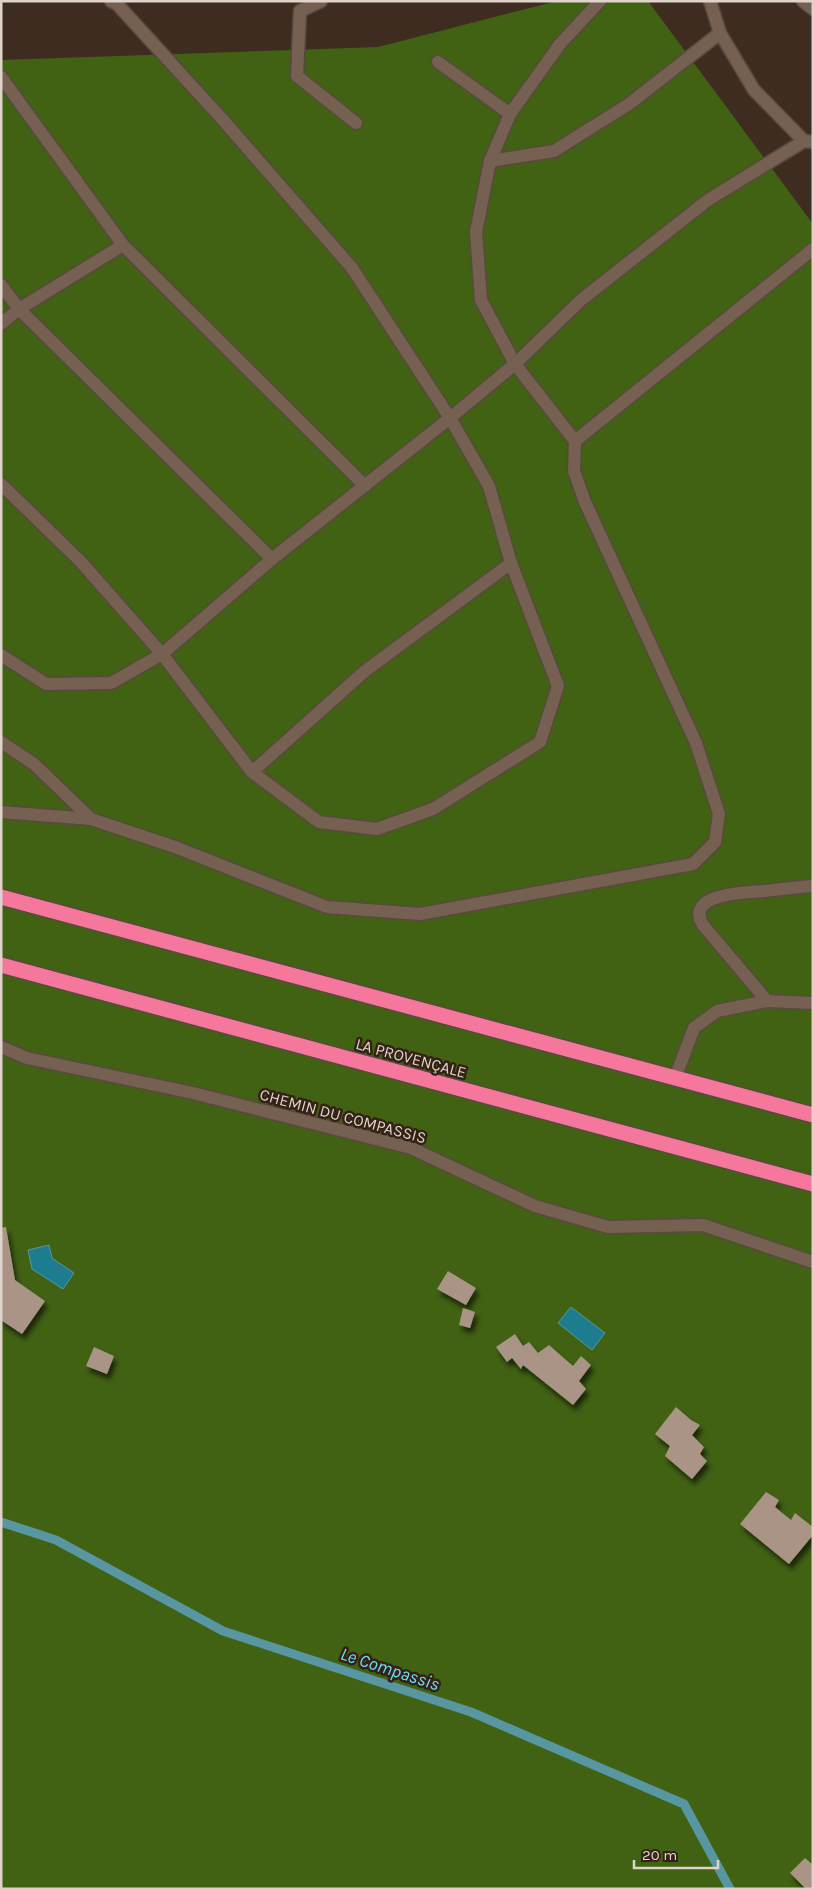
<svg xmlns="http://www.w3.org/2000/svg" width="814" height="1890" font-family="Karla,sans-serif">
  <defs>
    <filter id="shadow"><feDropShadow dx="3" dy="5.5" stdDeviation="2.5" flood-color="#0009"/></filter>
  </defs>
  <rect width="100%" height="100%" fill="#3e2c20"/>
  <!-- forest -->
  <polygon fill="#416113" points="557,1 648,1 813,224 813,1889 1,1889 1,60 378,47"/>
  <!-- water -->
  <g fill="#1e7c8f" stroke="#5896a1">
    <polygon points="49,1245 52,1258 74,1273 63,1289 32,1269 28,1250"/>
    <polygon points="571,1307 605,1333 592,1350 558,1323"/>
  </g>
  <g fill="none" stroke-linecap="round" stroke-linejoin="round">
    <!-- stream -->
    <polyline stroke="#5896a1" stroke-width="9" points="1,1522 56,1540 223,1631 471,1712 684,1804 730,1889"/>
  </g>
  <!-- building -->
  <g fill="#aa9485" filter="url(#shadow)">
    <polygon points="6,1227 15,1280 45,1301 22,1334 1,1320 1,1228"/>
    <polygon points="448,1271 476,1288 466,1305 437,1289"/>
    <polygon points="463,1308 475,1312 470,1328 459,1325"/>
    <polygon points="515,1334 523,1346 529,1342 538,1353 549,1345 573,1366 581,1356 591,1365 579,1381 586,1389 573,1405 523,1365 521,1369 512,1358 507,1362 496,1347"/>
    <polygon points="94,1347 114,1356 107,1374 86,1366"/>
    <polygon points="676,1407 691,1420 700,1425 692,1435 704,1447 700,1454 707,1461 692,1479 665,1456 670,1446 655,1434"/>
    <polygon points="766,1492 779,1500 775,1507 791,1520 795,1513 813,1527 813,1535 789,1564 740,1524"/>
    <polygon points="805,1858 813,1865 813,1889 806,1889 790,1873"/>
  </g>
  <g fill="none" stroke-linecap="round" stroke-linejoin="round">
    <defs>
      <g id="service">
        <polyline points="111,1 117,4 223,120 352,268 450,418 272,559"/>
        <polyline points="321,1 300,11 297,76 356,123"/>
        <polyline points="710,1 720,33 754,90 804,141"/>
        <polyline points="803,1 813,9"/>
        <polyline points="438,62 510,114"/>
        <polyline points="1,77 123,245 19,309 1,324"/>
        <polyline points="490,161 510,114 560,44 600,1"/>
        <polyline points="123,245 365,486"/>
        <polyline points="1,285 19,309 272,559 162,654 111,683 46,684 1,655"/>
        <polyline points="575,441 515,364 581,300 708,200 804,141 813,142"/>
        <polyline points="1,484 81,562 162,654 252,772 365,671 511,563 558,686 540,742 433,809 377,829 319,822 252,772"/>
        <polyline points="511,563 489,486 450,418 515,364 481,300 476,232 490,161 554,151 629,104 720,33"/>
        <polyline points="1,742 34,764 91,819"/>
        <path d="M813,886C797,887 782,889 766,891C749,892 683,893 703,925L767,1001L813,1003"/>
        <polyline points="1,1047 27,1058 193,1093 411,1148 535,1206 608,1227 703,1225 813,1262"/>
        <polyline points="675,1078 694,1028 717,1011 767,1001"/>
      </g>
      <polyline id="minor" points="1,812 91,819 175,847 327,907 420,914 693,864 715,842 719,814 696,743 585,502 574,471 575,441 813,249"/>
      <g id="motorway">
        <polyline points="1,897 813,1115"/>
        <polyline points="1,965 813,1184"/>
      </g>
    </defs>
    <!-- service casing -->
    <use href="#service" stroke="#59493f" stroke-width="15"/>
    <!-- minor casing -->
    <use href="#minor" stroke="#59493f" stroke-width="15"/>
    <!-- motorway casing -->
    <use href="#motorway" stroke="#59493f" stroke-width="18"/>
    <!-- service -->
    <use href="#service" stroke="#756052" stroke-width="12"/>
    <!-- minor -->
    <use href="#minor" stroke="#756052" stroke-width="12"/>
    <!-- motorway -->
    <use href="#motorway" stroke="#f5779c" stroke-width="15"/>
  </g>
  <g text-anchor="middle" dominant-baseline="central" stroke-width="5" stroke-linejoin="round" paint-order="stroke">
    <!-- street labels -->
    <g font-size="16" fill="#dfd3cb" stroke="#342216">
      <text transform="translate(411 1058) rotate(15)">LA PROVENÇALE</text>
      <text transform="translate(343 1116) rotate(15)">CHEMIN DU COMPASSIS</text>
    </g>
    <!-- water labels -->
    <g font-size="18" font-style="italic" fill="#69defa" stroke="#342216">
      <text transform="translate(390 1669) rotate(18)">Le Compassis</text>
    </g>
  </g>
  <!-- border -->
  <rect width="814" height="1890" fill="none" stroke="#dfd3cb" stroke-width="5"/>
  <!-- scale -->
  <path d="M634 1860v8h84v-8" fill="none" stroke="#dfd3cb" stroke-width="2.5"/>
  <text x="642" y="1860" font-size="15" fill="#dfd3cb" stroke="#342216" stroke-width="4" paint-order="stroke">20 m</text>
</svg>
